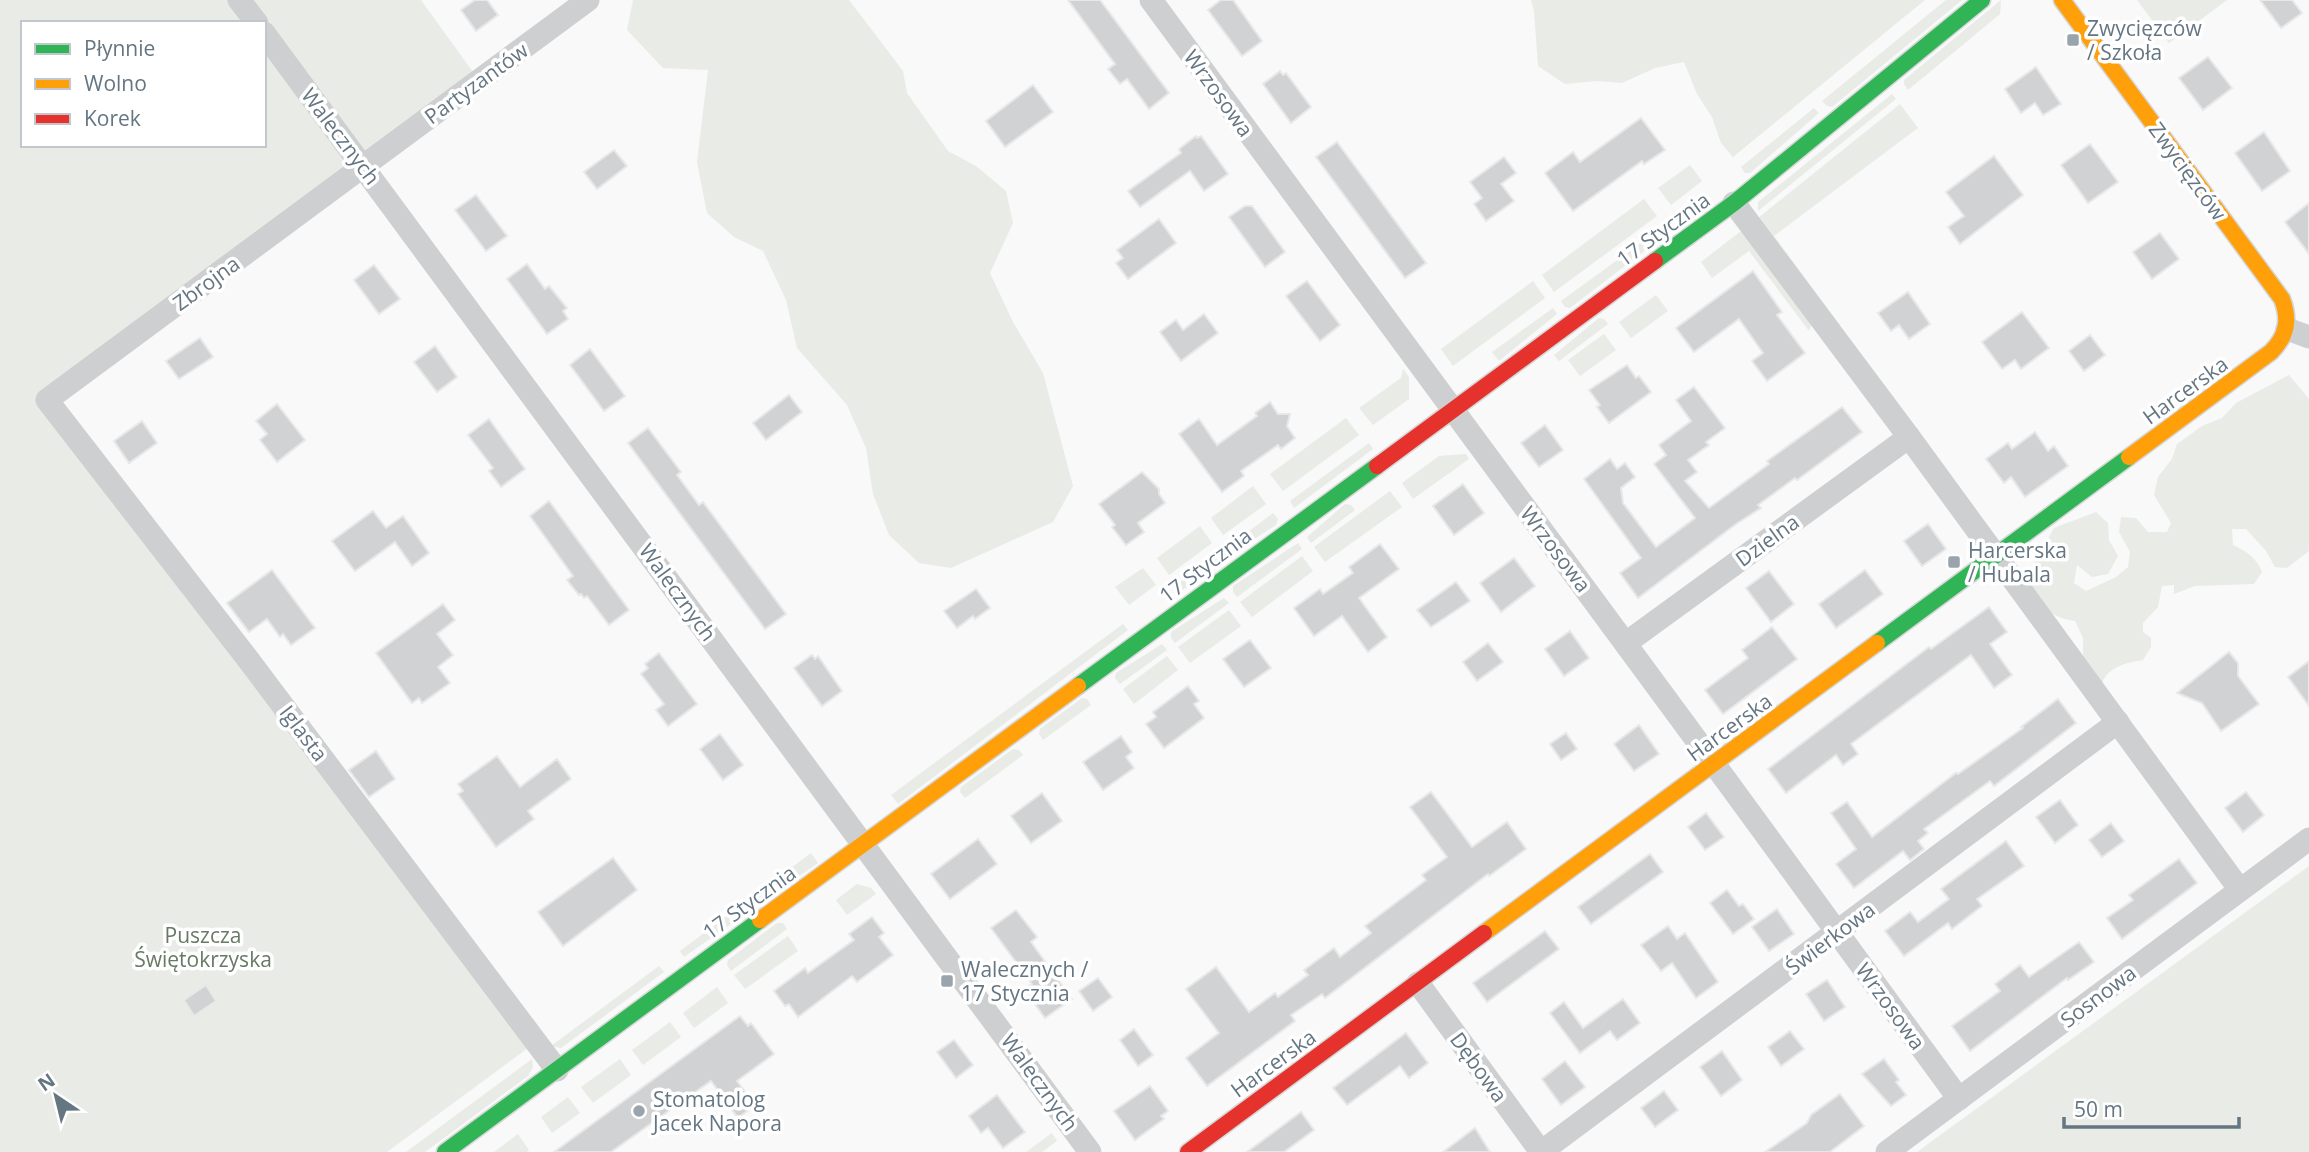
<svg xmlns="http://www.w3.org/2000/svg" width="2309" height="1152" font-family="'Open Sans',sans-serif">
  <rect width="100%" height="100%" fill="#f9f9f9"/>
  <!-- green -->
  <g fill="#e8ebe6" fill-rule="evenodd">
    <path d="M0,0H421L478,79L45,399L528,1048L387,1152H0ZM23,23H264V145H23Z"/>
    <polygon points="633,0 849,0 903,71 907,93 948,151 976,166 1006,191 1013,223 990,273 1013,322 1043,373 1073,486 1053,522 951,568 919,563 889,535 873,494 866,448 847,405 797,348 786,300 763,251 734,237 707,213 697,162 708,70 663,68 627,30"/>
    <polygon points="1531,0 1925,0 1733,157 1721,143 1712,117 1697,94 1684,62 1655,68 1622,83 1597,81 1565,84 1538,66 1534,11"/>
    <polygon points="1946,0 1962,0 1832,107 1827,106 1822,101"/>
    <polygon points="2001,0 2000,14 1908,90 1904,84 1904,80"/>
    <polygon points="2137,0 2227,0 2169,43"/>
    <polygon points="1892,94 1896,99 1758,211 1758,202"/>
    <polygon points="1900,104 1918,128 1774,236 1840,325 1835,325 1758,218"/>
    <polygon points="1814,108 1819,113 1750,173 1745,173 1741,167"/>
    <polygon points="1690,165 1702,181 1671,205 1658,188"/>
    <polygon points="1644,199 1657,216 1554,292 1542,275"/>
    <polygon points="1664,226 1669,232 1570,308 1565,307 1561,301"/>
    <polygon points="1741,231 1812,324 1809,331 1749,251 1712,278 1701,262"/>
    <polygon points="1533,281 1545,298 1453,366 1441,349"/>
    <polygon points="1656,295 1668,311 1631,338 1619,322"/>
    <polygon points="1553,308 1557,314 1499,361 1492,352"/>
    <polygon points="1599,318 1604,319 1608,324 1559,361 1554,355"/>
    <polygon points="1604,334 1616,350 1580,376 1568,360"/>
    <polygon points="1403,369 1409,377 1409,399 1373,425 1359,408 1401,378"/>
    <path d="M2289,375L2309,399V551L2287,568L2275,567L2266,551L2246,529H2232L2233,545C2247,552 2256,557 2262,572L2254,584L2195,586L2174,594V585L2162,586L2158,607L2143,623V632L2151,638V647L2143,660C2127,662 2108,667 2102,683L2083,659V638L2075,621C2045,616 2038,603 2027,576L2054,528L2096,512L2108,523L2109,540L2118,556L2108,574L2092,577L2077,565L2074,583L2086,591L2116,577L2128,567L2130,552L2119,532L2121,517L2136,518L2148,532H2167L2171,523L2154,495L2158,477L2172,459L2177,444L2202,426L2222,418L2236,403Z"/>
    <polygon points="1346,418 1359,435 1283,491 1270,474"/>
    <polygon points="1369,443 1373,449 1294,508 1290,501"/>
    <polygon points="1466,454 1469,459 1413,499 1402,483 1439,456"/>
    <polygon points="1253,486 1266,504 1223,535 1211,518"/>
    <polygon points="1390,491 1402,507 1325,562 1314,547"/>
    <polygon points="1345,504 1351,505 1355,510 1311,543 1307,537"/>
    <polygon points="1273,513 1278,519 1276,525 1236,551 1231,545"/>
    <polygon points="1200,526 1212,543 1169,575 1157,558"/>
    <polygon points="1298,543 1302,549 1237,597 1233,592 1233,586"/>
    <polygon points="1219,553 1224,560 1181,591 1176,585"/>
    <polygon points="1302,556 1313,571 1252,617 1240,602"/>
    <polygon points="1143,568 1156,585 1129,605 1115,587"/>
    <polygon points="1224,598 1229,603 1175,643 1171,638 1171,632"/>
    <polygon points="1229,610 1241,626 1190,663 1178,647"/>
    <polygon points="1123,624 1128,630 898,804 891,795"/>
    <polygon points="1162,644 1167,650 1120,684 1115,678 1116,673"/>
    <polygon points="1167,656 1178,670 1134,704 1123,689"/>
    <polygon points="1082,698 1087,699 1091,705 1043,740 1039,734 1040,729"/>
    <polygon points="1013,749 1019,750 1023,755 965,798 960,792 961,787"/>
    <polygon points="811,853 818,863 684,957 680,951"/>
    <polygon points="2309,866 2309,1152 1917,1152"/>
    <polygon points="857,884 871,888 876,894 847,915 836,900"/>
    <polygon points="777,923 783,923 787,929 731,971 727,965 728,960"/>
    <polygon points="788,936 798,951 745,989 734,975"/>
    <polygon points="659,966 664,972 561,1048 551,1046"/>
    <polygon points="717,987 728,1003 694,1028 683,1013"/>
    <polygon points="670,1022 681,1037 643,1065 632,1050"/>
    <polygon points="532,1059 533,1067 528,1076 425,1152 406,1152"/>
    <polygon points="620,1059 631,1075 593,1103 581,1087"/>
    <polygon points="568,1097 580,1113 552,1133 541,1117"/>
    <polygon points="1052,1133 1057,1141 1042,1152 1026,1152"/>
    <polygon points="518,1134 529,1150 527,1152 494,1152"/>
  </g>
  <!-- building -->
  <g fill="#d0d2d3" stroke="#e8e8e8" stroke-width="2">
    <polygon points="475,0 487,0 498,15 476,31 461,10"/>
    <polygon points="1068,0 1100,0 1169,93 1149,109 1127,79 1120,84 1108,69 1115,64"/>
    <polygon points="1221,0 1233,0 1262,41 1242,56 1208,10"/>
    <polygon points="2260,0 2292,0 2302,13 2281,28"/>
    <polygon points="2208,57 2232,88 2203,110 2179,78"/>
    <polygon points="2036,67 2061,104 2043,115 2035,103 2021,113 2005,89"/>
    <polygon points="1280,71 1283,75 1286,73 1311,107 1291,123 1263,84"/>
    <polygon points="1033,85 1053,112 1005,147 986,121"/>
    <polygon points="1641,118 1665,150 1644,164 1642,161 1573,211 1545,173 1573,152 1580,162"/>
    <polygon points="2264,132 2290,171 2262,191 2235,153"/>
    <polygon points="1196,136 1197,138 1201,136 1228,174 1204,191 1190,171 1140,207 1128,191 1181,153 1179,149"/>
    <polygon points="1337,142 1426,263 1405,278 1316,157"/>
    <polygon points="2090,144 2118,182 2088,203 2061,165"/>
    <polygon points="614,150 627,166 597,189 584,172"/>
    <polygon points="1994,156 2023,195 1960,244 1948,227 1964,216 1946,192"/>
    <polygon points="1504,157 1516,173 1501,184 1514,201 1486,221 1474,204 1482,198 1470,182"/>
    <polygon points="476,195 507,236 486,251 455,210"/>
    <polygon points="2309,203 2309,254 2285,222"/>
    <polygon points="1245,206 1252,206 1285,252 1265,267 1229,217"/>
    <polygon points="1159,219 1176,243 1128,279 1116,263 1123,258 1117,250"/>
    <polygon points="2160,233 2179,259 2152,279 2133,252"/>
    <polygon points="527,264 545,289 549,286 567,308 563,311 568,319 547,334 507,279"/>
    <polygon points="374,265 400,299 379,314 354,280"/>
    <polygon points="1753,271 1782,312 1777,315 1805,353 1767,381 1752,361 1763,353 1739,319 1694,352 1676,328"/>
    <polygon points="1307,281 1340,325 1320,341 1286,296"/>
    <polygon points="1908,292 1930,324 1909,339 1899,325 1891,331 1878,313"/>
    <polygon points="2022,312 2049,348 2021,369 2015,360 2002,369 1982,342"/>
    <polygon points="1204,314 1218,333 1181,361 1160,332 1176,320 1183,330"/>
    <polygon points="2090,335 2105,355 2084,371 2069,351"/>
    <polygon points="200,338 213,357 179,379 166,361"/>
    <polygon points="435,346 457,377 437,392 414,362"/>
    <polygon points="590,349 625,396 604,411 570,365"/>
    <polygon points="1627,365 1636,378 1639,376 1651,392 1609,423 1597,407 1600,405 1589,390"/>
    <polygon points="1694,387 1725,428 1706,442 1709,445 1688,460 1697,472 1685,481 1709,508 1769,464 1767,461 1842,407 1862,432 1797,480 1795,478 1758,505 1761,508 1736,524 1638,598 1620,573 1641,558 1584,479 1610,459 1617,469 1625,463 1635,477 1621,488 1623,503 1656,547 1695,518 1654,464 1666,455 1659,445 1691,421 1676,400"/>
    <polygon points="789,395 802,412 766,440 753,423"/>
    <polygon points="1270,402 1278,414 1290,414 1287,426 1295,438 1281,449 1278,445 1241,471 1244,476 1222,492 1179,434 1199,419 1217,445 1257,416 1255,413"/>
    <polygon points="277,404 305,440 277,462 260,440 267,434 256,421"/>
    <polygon points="489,419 525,469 501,487 489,471 493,468 468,435"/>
    <polygon points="142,421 157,443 129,463 114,441"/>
    <polygon points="1545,425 1563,450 1539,467 1521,443"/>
    <polygon points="648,428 681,472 677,475 699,505 703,502 786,614 765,629 628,443"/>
    <polygon points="2035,432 2048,451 2054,446 2068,466 2025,497 2011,477 2004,483 1986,459 2008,443 2012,449"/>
    <polygon points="1142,472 1159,489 1159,494 1165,503 1138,523 1144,532 1126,545 1112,527 1115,525 1099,504"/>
    <polygon points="1463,484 1484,513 1454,535 1433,506"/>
    <polygon points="549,501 629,610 609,625 587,596 584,598 581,594 579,595 567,580 573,576 530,516"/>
    <polygon points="373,511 386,528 403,516 429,553 412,566 395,542 355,571 332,541"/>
    <polygon points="1928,524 1946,549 1922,566 1904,541"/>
    <polygon points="1380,544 1399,569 1359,598 1387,637 1368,652 1342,616 1314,636 1294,608 1320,589 1323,594 1353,573 1349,567"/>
    <polygon points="1514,558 1535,586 1501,612 1480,583"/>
    <polygon points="272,570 315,628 291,645 283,634 280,637 267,619 249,632 227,603"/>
    <polygon points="1865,570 1883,594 1836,628 1819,604"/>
    <polygon points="1769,571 1794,604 1771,622 1746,588"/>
    <polygon points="1456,582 1470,601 1431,627 1417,610"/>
    <polygon points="976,589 990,608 975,619 973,616 957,628 944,611"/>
    <polygon points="443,604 455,620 437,634 453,655 438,667 450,683 422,703 419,698 412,703 376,653"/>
    <polygon points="1989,607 2007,632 1990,644 2012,675 1994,688 1971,655 1851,744 1858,754 1843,765 1836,755 1786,793 1768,769 1929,647 1931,649"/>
    <polygon points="1772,627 1797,659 1723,714 1705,690 1748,658 1742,650"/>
    <polygon points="1570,631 1589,658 1564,676 1545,649"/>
    <polygon points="1250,640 1271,668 1244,687 1223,659"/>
    <polygon points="1488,643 1503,662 1477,681 1463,662"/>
    <polygon points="2229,652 2238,663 2238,676 2259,704 2221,731 2202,703 2177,693"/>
    <polygon points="659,653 697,704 668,726 656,710 664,704 641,674 648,668 645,664"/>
    <polygon points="812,655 815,659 818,656 842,691 822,706 794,668"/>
    <polygon points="2309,661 2309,706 2288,677"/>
    <polygon points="1188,686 1199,701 1194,704 1204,718 1164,748 1146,724 1156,717 1153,712"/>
    <polygon points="2058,699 2076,723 1994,786 1990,781 1924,829 1928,833 1918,841 1924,849 1910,860 1903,851 1854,888 1836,864 1856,849 1831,813 1847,802 1872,837 1956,773 1958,774 2023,728 2021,727"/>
    <polygon points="1639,725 1659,754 1634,771 1614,744"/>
    <polygon points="1566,733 1577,749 1561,760 1550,744"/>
    <polygon points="720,734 743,765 723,780 700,749"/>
    <polygon points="1121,736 1132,752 1126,757 1134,768 1103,790 1083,762"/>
    <polygon points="376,751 395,779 369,797 349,770"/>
    <polygon points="497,756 520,787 557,759 571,779 528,811 534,819 496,847 458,794 463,791 458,784"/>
    <polygon points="1431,792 1472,847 1507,822 1526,849 1489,876 1488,874 1325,998 1322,994 1291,1015 1295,1021 1207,1086 1186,1058 1219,1033 1186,989 1216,967 1249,1012 1275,993 1278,997 1308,975 1304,970 1334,948 1340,957 1371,933 1365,926 1417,887 1426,880 1422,875 1447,857 1410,807"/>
    <polygon points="2246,792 2264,815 2243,832 2225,808"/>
    <polygon points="1042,793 1062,821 1031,843 1011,816"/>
    <polygon points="2060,800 2078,825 2055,843 2036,817"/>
    <polygon points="1706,813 1724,837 1705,850 1688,827"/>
    <polygon points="2111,823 2124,841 2102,857 2089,840"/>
    <polygon points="978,839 997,864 950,899 931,874"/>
    <polygon points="2006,841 2024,866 1977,899 1982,906 1952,929 1948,923 1904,956 1885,931 1910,912 1918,922 1949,899 1941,889"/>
    <polygon points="1650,854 1663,872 1591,924 1578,907"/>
    <polygon points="613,858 637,890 563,946 538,912"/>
    <polygon points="2179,859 2197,883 2122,939 2107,918 2133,900 2129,895"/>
    <polygon points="1727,890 1739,906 1743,904 1754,919 1733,934 1710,903"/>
    <polygon points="1777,909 1794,934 1769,951 1752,927"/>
    <polygon points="1016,910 1037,937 1031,942 1072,999 1045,1018 1024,989 1032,984 991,928"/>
    <polygon points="872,917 884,933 879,937 893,955 857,982 852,976 798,1017 789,1004 785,1006 774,991 805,968 808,973 854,940 849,934"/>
    <polygon points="1668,926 1677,939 1685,933 1718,982 1696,998 1672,963 1661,971 1641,945"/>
    <polygon points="1545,931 1559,949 1487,1002 1473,983"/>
    <polygon points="2079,942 2094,962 2068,980 2067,978 1970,1051 1952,1026 2000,991 1995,984 2020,965 2029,977"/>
    <polygon points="1098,978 1112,997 1093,1011 1079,991"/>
    <polygon points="1827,980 1845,1007 1824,1021 1806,994"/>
    <polygon points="206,985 216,1001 194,1016 184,1000"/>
    <polygon points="1623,999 1640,1023 1617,1040 1610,1031 1580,1053 1550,1013 1564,1002 1583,1028"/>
    <polygon points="740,1016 748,1026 751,1023 774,1054 737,1081 755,1105 738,1118 711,1081 611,1152 554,1152"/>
    <polygon points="1134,1029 1153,1055 1138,1066 1120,1040"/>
    <polygon points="1790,1031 1804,1049 1781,1066 1768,1047"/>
    <polygon points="1406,1033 1428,1063 1409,1078 1400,1066 1347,1105 1333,1088"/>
    <polygon points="954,1040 973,1065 956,1078 937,1052"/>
    <polygon points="1722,1051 1742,1080 1721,1096 1700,1067"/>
    <polygon points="1884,1059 1899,1080 1896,1082 1906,1095 1891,1106 1862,1074"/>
    <polygon points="1565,1061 1585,1087 1561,1105 1542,1079"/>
    <polygon points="1150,1086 1168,1111 1161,1116 1164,1119 1135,1140 1114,1111"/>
    <polygon points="1664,1091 1678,1110 1655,1127 1641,1108"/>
    <polygon points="1840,1094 1864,1126 1830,1152 1765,1152 1807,1123 1811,1115"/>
    <polygon points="997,1095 1025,1132 1003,1148 988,1128 981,1133 969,1116"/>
    <polygon points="1301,1112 1314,1130 1284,1152 1247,1152"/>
    <polygon points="1475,1128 1490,1152 1443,1152"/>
  </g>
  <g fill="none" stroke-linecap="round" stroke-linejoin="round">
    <defs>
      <g id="fast">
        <polyline points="1655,261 1734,203 1982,0"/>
        <polyline points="1877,643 2129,457"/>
        <polyline points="1078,686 1377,466"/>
        <polyline points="445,1152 760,920"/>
      </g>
      <g id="slow">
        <path d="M2062,0L2282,299C2290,320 2287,336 2271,352L2129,457"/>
        <polyline points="760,920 1078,686"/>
        <polyline points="1484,933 1877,643"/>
      </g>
      <g id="jam">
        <polyline points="1377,466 1655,261"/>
        <polyline points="1188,1152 1484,933"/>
      </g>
    </defs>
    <!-- fast casing -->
    <use href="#fast" stroke="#d5d6d7" stroke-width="19"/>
    <!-- slow casing -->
    <use href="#slow" stroke="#d5d6d7" stroke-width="19"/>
    <!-- jam casing -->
    <use href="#jam" stroke="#d5d6d7" stroke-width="19"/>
    <!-- street -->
    <g stroke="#cecfd0" stroke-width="23">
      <polyline points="239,0 257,23"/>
      <path d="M1151,0C1420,367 1692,731 1959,1099"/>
      <polyline points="264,33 1090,1152"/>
      <polyline points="1734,203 1909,437 2240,890"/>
      <polyline points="2287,329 2309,337"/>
      <polyline points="1626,643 1909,437"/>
      <polyline points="1418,983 1541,1152"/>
      <polyline points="557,1070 247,658 47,400 588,0"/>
      <polyline points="1541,1152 2118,722"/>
      <polyline points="1887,1152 2309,839"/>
    </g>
    <!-- fast -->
    <use href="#fast" stroke="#30b455" stroke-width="16"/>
    <!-- slow -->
    <use href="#slow" stroke="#ff9f0a" stroke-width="16"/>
    <!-- jam -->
    <use href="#jam" stroke="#e5322d" stroke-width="16"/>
  </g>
  <!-- markers -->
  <g fill="#99a4ac" stroke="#fff" stroke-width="2.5">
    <rect x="2066" y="33" width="14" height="14" rx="3.5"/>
    <rect x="1947" y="555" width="14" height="14" rx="3.5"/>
    <rect x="940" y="974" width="14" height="14" rx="3.5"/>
    <circle cx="639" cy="1111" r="7"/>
  </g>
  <g text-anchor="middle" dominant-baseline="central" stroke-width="7" stroke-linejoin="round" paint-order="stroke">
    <!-- poi labels -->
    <g font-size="21" fill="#657683" stroke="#fff" text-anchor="start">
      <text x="2087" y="28">Zwycięzców<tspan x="2087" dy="24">/ Szkoła</tspan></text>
      <text x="1968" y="550">Harcerska<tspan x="1968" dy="24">/ Hubala</tspan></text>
      <text x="961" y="969">Walecznych /<tspan x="961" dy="24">17 Stycznia</tspan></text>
      <text x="653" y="1099">Stomatolog<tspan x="653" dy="24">Jacek Napora</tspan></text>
    </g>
    <!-- street labels -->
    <g font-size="21" fill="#657683" stroke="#fff">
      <text transform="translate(476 83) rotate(-36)">Partyzantów</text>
      <text transform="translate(1219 93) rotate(54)">Wrzosowa</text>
      <text transform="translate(341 136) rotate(53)">Walecznych</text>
      <text transform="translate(2188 171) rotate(54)">Zwycięzców</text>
      <text transform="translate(1663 229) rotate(-36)">17 Stycznia</text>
      <text transform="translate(206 283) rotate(-36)">Zbrojna</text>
      <text transform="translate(2185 390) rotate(-36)">Harcerska</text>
      <text transform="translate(1767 540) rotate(-36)">Dzielna</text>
      <text transform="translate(1556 549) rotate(53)">Wrzosowa</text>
      <text transform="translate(1205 565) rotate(-37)">17 Stycznia</text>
      <text transform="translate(678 592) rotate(54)">Walecznych</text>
      <text transform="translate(1729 727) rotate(-36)">Harcerska</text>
      <text transform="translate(304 733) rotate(53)">Iglasta</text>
      <text transform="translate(749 902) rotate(-36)">17 Stycznia</text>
      <text transform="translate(1830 938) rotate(-37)">Świerkowa</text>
      <text transform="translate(2098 996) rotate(-37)">Sosnowa</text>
      <text transform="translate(1891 1006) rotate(54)">Wrzosowa</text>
      <text transform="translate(1273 1063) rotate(-36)">Harcerska</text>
      <text transform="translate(1479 1067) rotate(54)">Dębowa</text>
      <text transform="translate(1040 1082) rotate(54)">Walecznych</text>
    </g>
    <!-- park labels -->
    <g font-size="21" fill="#687a64" stroke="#fff">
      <text x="203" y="935">Puszcza<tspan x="203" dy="24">Świętokrzyska</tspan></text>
    </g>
  </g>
  <!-- legend -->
  <rect x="21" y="21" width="245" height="126" fill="#ffffff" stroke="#c1c8cd" stroke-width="2"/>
  <rect x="35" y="44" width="35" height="10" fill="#30b455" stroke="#c1c8cd" stroke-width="2"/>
  <text x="84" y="56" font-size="21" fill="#657683">Płynnie</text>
  <rect x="35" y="79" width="35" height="10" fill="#ff9f0a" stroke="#c1c8cd" stroke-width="2"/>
  <text x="84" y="91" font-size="21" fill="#657683">Wolno</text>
  <rect x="35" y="114" width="35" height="10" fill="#e5322d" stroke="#c1c8cd" stroke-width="2"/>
  <text x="84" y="126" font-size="21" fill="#657683">Korek</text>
  <!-- north arrow -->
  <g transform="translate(56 1096) rotate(325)" stroke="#ffffff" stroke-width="5" paint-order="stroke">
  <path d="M0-5L12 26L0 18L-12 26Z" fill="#657683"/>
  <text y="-10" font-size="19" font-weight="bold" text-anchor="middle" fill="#657683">N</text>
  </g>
  <!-- scale -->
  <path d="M2064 1117v10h175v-10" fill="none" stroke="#657683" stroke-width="3.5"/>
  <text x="2074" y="1117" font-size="21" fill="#657683" stroke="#ffffff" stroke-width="5" paint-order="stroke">50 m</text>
</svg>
